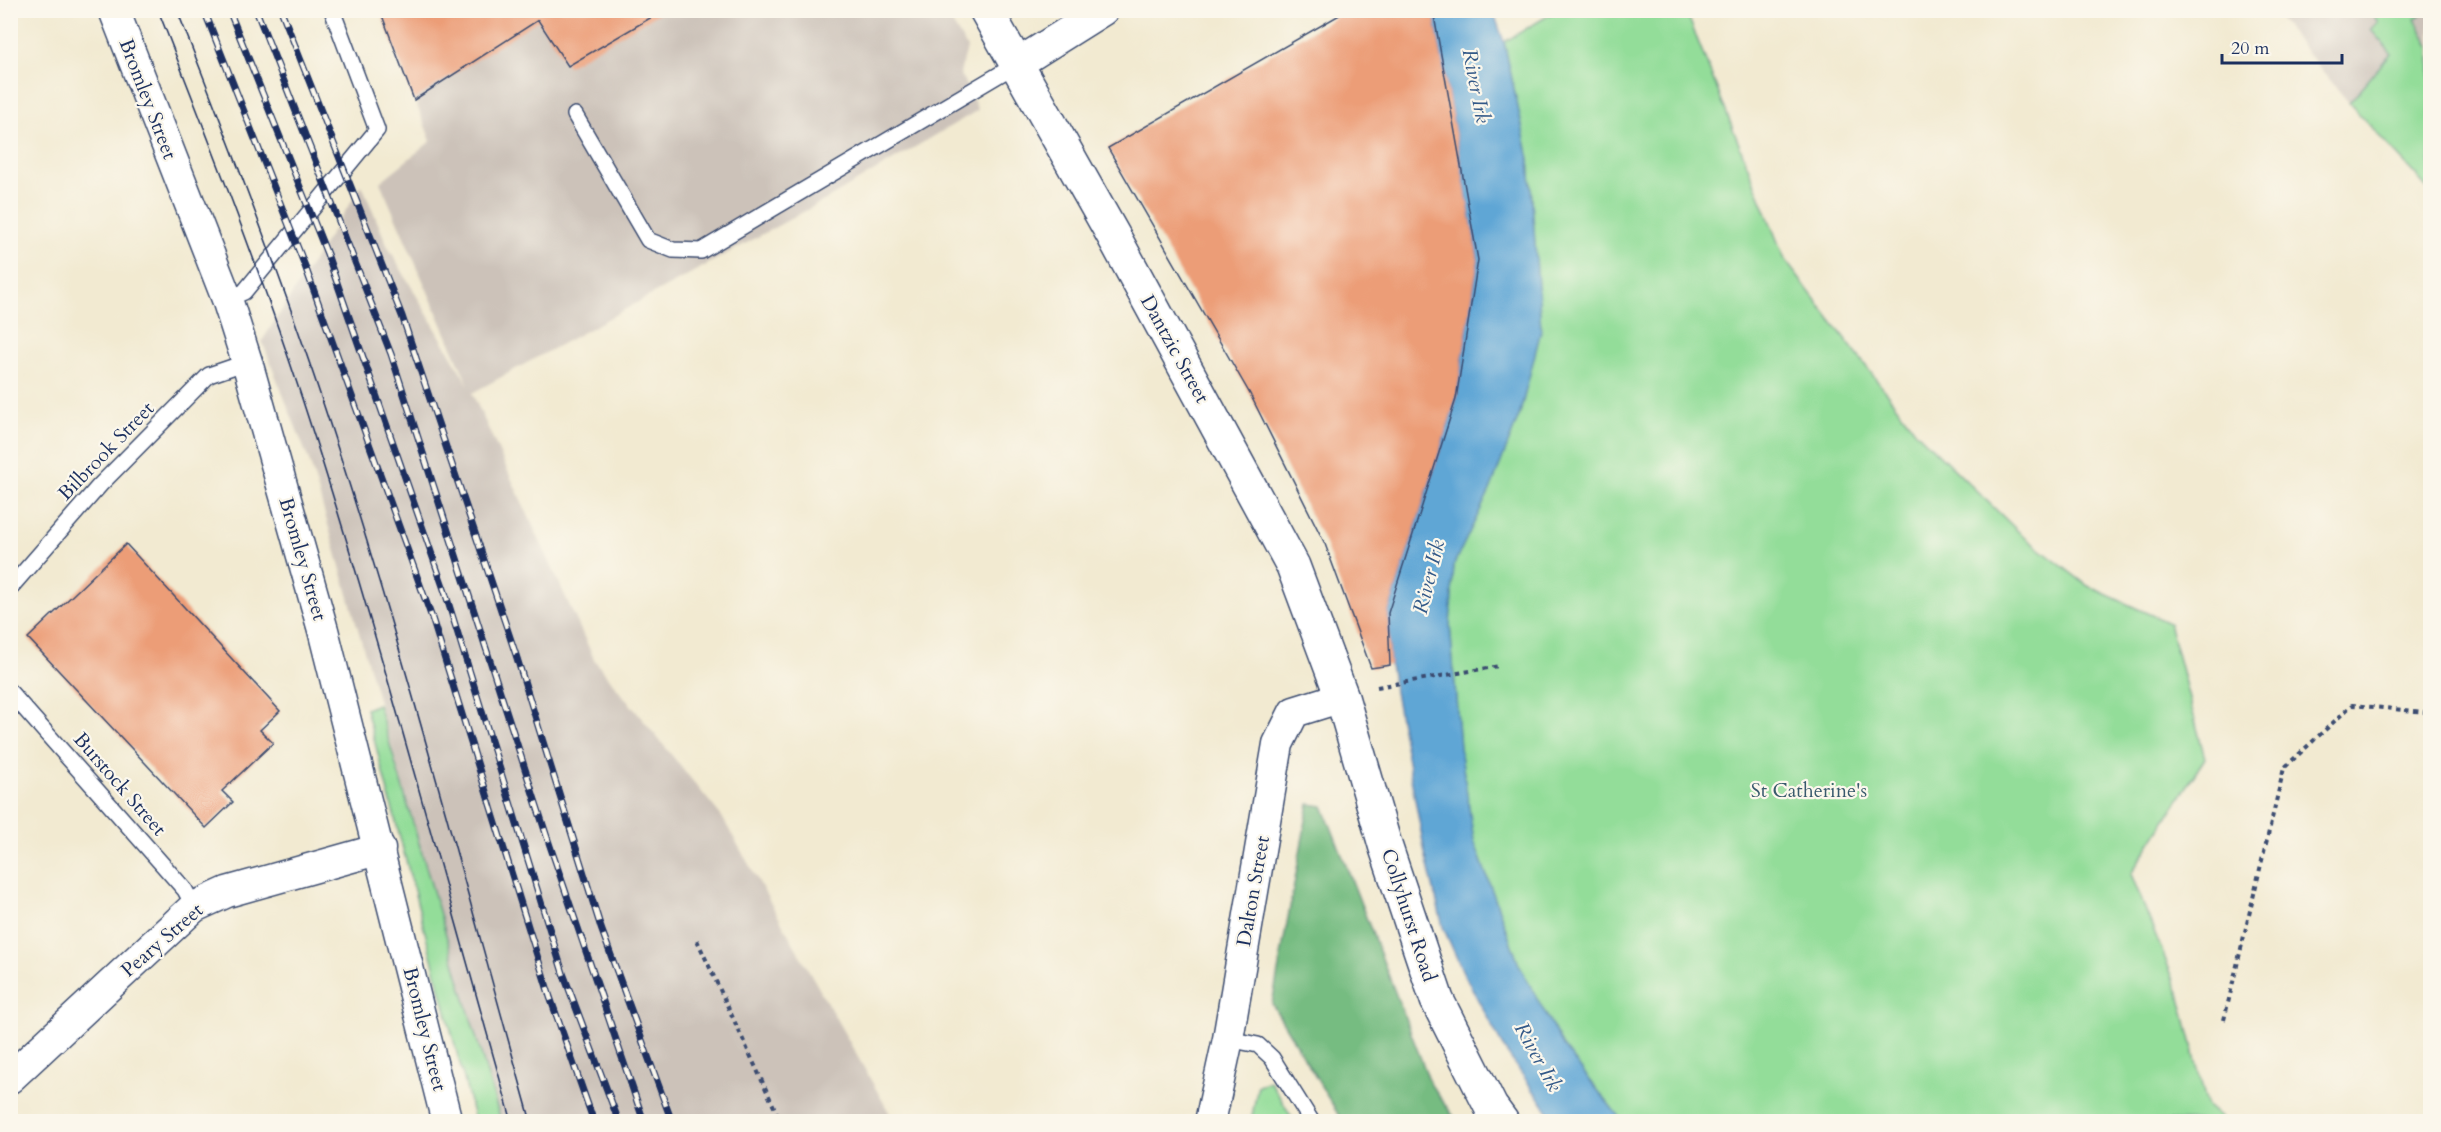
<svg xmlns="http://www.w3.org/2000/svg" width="2441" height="1132" font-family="Cardo,serif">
  <rect width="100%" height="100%" fill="#fbf7ec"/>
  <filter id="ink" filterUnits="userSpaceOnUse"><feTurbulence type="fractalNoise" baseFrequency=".0167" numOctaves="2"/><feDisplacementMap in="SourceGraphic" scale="12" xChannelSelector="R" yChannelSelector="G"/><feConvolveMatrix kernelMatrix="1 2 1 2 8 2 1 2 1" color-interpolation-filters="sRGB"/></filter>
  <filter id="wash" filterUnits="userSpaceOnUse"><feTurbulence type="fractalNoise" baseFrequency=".008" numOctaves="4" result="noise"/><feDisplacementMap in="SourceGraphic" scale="24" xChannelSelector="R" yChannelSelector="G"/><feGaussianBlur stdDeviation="1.35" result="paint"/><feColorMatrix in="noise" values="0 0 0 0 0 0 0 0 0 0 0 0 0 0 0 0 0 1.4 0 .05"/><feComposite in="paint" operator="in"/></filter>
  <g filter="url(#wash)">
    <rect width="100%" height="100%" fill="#f2ead1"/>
    <!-- industrial -->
    <g fill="#ccc2b9">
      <polygon points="380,11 945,11 967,48 960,73 978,110 827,199 472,393 595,661 722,817 894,1121 500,1121 311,466 262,341 362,185 387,245 469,386 380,182 431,141"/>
      <polygon points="2273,11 2430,11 2430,79 2349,103"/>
    </g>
    <!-- green -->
    <g fill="#93dd99" stroke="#57867c" stroke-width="1.5">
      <polygon points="1556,11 1686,11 1785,260 1916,432 2023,536 2088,586 2169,623 2205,758 2131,874 2179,993 2207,1106 2224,1121 1622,1121 1563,1046 1519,965 1474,841 1460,748 1450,625 1454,564 1490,490 1520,413 1541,330 1529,159 1504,42"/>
      <polygon points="2370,11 2418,11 2420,15 2415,19 2430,48 2430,191 2349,103 2391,53 2371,30 2378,22"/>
      <polygon points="378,704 501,1121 475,1121 366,709"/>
      <polygon points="1270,1081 1294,1121 1251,1121 1258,1085"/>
    </g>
    <!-- forest -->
    <polygon fill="#76bc81" stroke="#487670" stroke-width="1.5" points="1309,804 1323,806 1431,1085 1457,1121 1342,1121 1272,1004"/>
    <!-- water -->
    <polygon fill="#5fa6d5" stroke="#3d6a9a" stroke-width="1.5" points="1433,11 1493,11 1504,42 1529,159 1541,330 1520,413 1490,490 1454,564 1450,625 1460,748 1474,841 1519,965 1563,1046 1622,1121 1555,1121 1505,1050 1463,972 1443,927 1425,853 1390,665 1388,613 1456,399 1478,260"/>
    <g id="blocks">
      <!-- building -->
      <g fill="#ec9d77">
        <polygon points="380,10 664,10 568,66 538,20 414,100"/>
        <polygon points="1348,10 1433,10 1478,260 1456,399 1388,613 1390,665 1371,668 1325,544 1250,394 1108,148"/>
        <polygon points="126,544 280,711 260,730 273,743 222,791 233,802 206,828 28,638"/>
      </g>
    </g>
  </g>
  <g filter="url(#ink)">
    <use href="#blocks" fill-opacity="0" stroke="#3b4b6f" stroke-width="1.5"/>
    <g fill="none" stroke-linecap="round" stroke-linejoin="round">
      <defs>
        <g id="service">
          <polyline points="575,115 648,240 673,250 701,251 1017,64"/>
          <polyline points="227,299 244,292 377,130 332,10"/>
          <polyline points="10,588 100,485 209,375 247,362"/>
          <polyline points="10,692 185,890 194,907"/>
          <polyline points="1228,1039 1258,1045 1272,1058 1312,1122"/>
        </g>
        <g id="minor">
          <polyline points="114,10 227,299 247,362 323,630 447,1122"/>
          <polyline points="1017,64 1103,10"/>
          <polyline points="10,1078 194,907 227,892 380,849"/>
          <polyline points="1210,1122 1228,1039 1278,744 1294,712 1342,697"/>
        </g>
        <polyline id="tertiary" points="986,10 1113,235 1293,566 1342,697 1385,845 1437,1000 1491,1107 1502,1122"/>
      </defs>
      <!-- service casing -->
      <use href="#service" stroke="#3b4b6f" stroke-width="18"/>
      <!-- minor casing -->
      <use href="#minor" stroke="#3b4b6f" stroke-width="33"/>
      <!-- tertiary casing -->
      <use href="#tertiary" stroke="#3b4b6f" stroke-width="36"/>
      <!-- path -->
      <g stroke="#3b4b6f" stroke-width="4" stroke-dasharray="4.5 4.5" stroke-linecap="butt">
        <polyline points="1377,687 1499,666"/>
        <polyline points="697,940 781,1122"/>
        <polyline points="2224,1020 2284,768 2352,705 2425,712"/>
      </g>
      <!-- service -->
      <use href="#service" stroke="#fff" stroke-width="15"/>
      <!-- minor -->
      <use href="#minor" stroke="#fff" stroke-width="30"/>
      <!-- tertiary -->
      <use href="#tertiary" stroke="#fff" stroke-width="33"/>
      <!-- tram -->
      <g stroke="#1b2f5e" stroke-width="1.5">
        <path d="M158,10C211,145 264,280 308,417C383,650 445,887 512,1122"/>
        <path d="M177,10C229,141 280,273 324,406C402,642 464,883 531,1122"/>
      </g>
      <defs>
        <g id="rail">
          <polyline points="204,10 305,266 432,618 550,997 594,1122"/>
          <polyline points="229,10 327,254 445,592 563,973 619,1122"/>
          <polyline points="256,10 391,354 547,837 644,1122"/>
          <polyline points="281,10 402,316 516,655 601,928 672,1122"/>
        </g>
      </defs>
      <!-- rail casing -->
      <use href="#rail" stroke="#1b2f5e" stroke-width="7"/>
      <!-- rail -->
      <use href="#rail" stroke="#fbf7ec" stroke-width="4.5" stroke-dasharray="14" stroke-linecap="butt"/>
    </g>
  </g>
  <g text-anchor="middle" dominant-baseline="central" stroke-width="4.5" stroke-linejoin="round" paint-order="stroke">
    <!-- street labels -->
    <g font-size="20" fill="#1b2f5e" stroke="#fbf7ec">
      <text transform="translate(148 99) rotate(69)">Bromley Street</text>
      <text transform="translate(1175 349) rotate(61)">Dantzic Street</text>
      <text transform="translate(106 451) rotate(-46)">Bilbrook Street</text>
      <text transform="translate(303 559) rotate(74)">Bromley Street</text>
      <text transform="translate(120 784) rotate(49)">Burstock Street</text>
      <text transform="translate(1253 891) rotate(-80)">Dalton Street</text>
      <text transform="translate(1409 915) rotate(72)">Collyhurst Road</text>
      <text transform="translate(162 940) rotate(-41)">Peary Street</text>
      <text transform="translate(425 1029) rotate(76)">Bromley Street</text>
    </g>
    <!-- park labels -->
    <g font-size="20" fill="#395a6d" stroke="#fbf7ec">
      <text x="1809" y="790">St Catherine's</text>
    </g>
    <!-- water labels -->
    <g font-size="21" font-style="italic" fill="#335988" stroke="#fbf7ec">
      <text transform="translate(1476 86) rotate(79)">River Irk</text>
      <text transform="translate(1429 577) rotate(-76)">River Irk</text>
      <text transform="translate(1538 1057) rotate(61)">River Irk</text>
    </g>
  </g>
  <!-- margin -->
  <rect width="2441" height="1132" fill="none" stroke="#fbf7ec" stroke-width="36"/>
  <!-- scale -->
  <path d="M2222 54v9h120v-9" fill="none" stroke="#1b2f5e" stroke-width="3"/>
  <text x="2231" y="54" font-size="18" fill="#1b2f5e" stroke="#fbf7ec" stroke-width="4.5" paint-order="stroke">20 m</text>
</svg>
